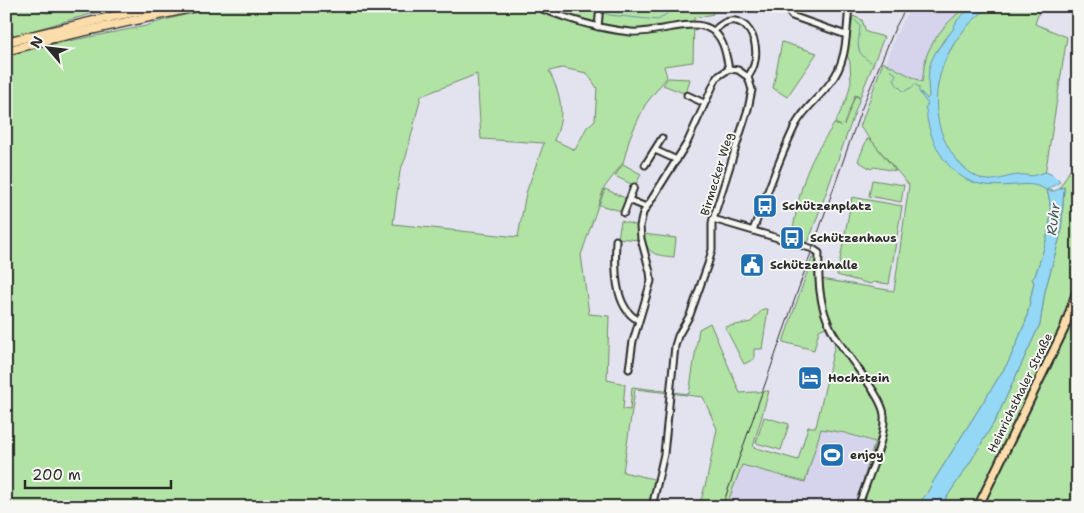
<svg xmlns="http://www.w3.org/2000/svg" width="1084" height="513" font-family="'Shantell Sans',sans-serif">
  <rect width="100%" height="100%" fill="#e3e2ef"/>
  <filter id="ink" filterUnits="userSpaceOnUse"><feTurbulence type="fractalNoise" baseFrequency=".02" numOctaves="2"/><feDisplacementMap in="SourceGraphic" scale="10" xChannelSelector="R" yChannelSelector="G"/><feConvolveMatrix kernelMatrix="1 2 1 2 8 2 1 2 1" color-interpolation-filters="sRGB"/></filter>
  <g filter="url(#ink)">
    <!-- built -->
    <g fill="#d6d4ed">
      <polygon points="911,6 968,6 947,23 924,64 922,82 886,64 895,37"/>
      <polygon points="821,429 845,433 875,442 855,507 726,507 741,465 805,482"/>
    </g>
    <!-- green -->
    <g fill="#b1e3a4" stroke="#6e8768" fill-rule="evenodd">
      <polygon points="6,6 40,6 38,10 47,13 77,6 128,6 98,12 6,38"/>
      <path d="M220,6H712L713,14L694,18L693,62L664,66L667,77L645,105L630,137L623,163L604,188L581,255L589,314L609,316L607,380L625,384L623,409L630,410L632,387L689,394L699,329L710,323L740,393L769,391L753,447L798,460L808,427H816L837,335C828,316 823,300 821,279L894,291L909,185L860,127L883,62L922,82C924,71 924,58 930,48C936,35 959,6 974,6L957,21L952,32L945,38L934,55L937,89C938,83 938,76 940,70C947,52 974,9 994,6C1009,4 1025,6 1041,6L1035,24L1067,37L1044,181L1053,191H1047C1057,218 1043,250 1035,276L1032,279L1034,282L1026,321L1009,361L933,482L927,494L914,507H855L875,442L845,433L821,429L805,482L742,465L726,507H699L707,479L717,429L703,397L635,389L623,472L662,481L655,507H6V57L33,48L146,26L161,21ZM562,68L587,73L597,88L595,120L587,127L575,150L554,140C566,115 561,95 549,71ZM477,74L481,139L544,143L526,193L518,237L393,224L400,171L406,157L421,96Z"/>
      <path d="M853,16L862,20L866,32L884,37L860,97L855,95L844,125L855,96L860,98L808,243L796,239L797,237L792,235C796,212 800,187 810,165C816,151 826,137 834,124L841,126L835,123L847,98L851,82L850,62L847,55Z"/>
      <polygon points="782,42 817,53 787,97 773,88"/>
      <polygon points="668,78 690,79 686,94 663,85"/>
      <polygon points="867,139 871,140 896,171 874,167 871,169 858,161"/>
      <polygon points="623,164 641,174 635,186 615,176"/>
      <polygon points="1070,170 1078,171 1078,507 940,507 969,464 996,419 1040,324 1045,291 1061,233 1064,191 1064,187 1059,189"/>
      <polygon points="872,180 904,185 901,202 869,196"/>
      <polygon points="605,189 627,199 621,211 599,205"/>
      <polygon points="852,197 902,206 889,284 874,282 870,284 837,275"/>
      <polygon points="621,221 638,226 639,240 618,238"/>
      <path d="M643,234L676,238L674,257C655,255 647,255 643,234Z"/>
      <path d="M812,258L815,259C814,286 817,302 826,327L819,330L814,350L783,342Z"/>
      <polygon points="763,309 768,309 762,349 754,349 754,359 744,364 725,327 751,322"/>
      <polygon points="764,417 789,424 781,450 756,443"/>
    </g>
    <!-- water -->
    <g fill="#94d8f6" stroke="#6a93a5">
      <path d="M974,6H992C943,36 919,102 951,152C958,163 969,174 982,179C995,183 1008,175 1020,175C1025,174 1031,177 1035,175C1039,174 1042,173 1046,172L1053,175L1060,182L1046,190C1037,184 1028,184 1017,185C985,187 964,187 943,158C936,148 930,134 928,123C926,118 928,113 925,108L928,104L921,95V92L927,99L929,96C926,63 931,57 951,32C954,29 954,25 956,22C960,16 968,11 974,6Z"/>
      <path d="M1064,187L1061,233L1045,291L1040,324L996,419L969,464L940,507H914L927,494L933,482L1009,361L1026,321L1034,282L1032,279L1035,276C1043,250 1057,218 1047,191H1054Z"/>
    </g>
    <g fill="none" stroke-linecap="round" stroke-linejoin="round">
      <!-- stream -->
      <g stroke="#6a93a5" stroke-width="1">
        <polyline points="588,6 598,10"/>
        <polyline points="835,6 841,11"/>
        <polyline points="602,12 609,15 658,20 672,10 684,6"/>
        <path d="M855,20L860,26C859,44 853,52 871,62"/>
        <polyline points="890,70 896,74 894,79 897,85 904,92 908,89 913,87 914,84 919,87 919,92 922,95"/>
      </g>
      <defs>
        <g id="minor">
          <path d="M534,6C566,18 597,29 631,32C655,34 691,18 710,29C724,36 726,55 729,69"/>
          <polyline points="787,9 792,16 846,35"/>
          <polyline points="598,27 600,6"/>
          <polyline points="687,95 704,103"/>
          <polyline points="655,150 677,160"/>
          <polyline points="645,165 662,138"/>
          <polyline points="629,200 634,187"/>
          <polyline points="624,213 629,200 646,207"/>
          <path d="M713,219L791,242L813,249L819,253C818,281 819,306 832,331C843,352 883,396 884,415C886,440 866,482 858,507"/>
          <path d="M753,230C767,195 779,158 796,124C805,108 820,97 830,83C848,61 846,33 849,6"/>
          <path d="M616,240C615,264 613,307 638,320"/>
          <polyline points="629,369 633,341 651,281 650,272 641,239 640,226 643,213 687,143 717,77 729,69 738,70 748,77"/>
          <path d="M652,507L664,454L675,346L678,336L690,315L708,264L712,250V223L716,210L748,109L752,90L748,77C770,46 741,0 714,31"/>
        </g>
        <polyline id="major" points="978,507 1064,329 1078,288"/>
        <g id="highway">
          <polyline points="6,42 119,15 164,6"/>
          <polyline points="6,51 54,38 200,6"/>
        </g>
      </defs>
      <!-- minor casing -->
      <use href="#minor" stroke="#2b2b2b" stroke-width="9"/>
      <!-- major casing -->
      <use href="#major" stroke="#2b2b2b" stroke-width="11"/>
      <!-- highway casing -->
      <use href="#highway" stroke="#2b2b2b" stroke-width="11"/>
      <!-- minor -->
      <use href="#minor" stroke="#f6f6f2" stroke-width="5"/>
      <!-- major -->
      <use href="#major" stroke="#fbddab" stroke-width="7"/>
      <!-- highway -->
      <use href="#highway" stroke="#fbddab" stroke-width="8"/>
      <!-- rail -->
      <polyline stroke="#2b2b2b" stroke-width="1" points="722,507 861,110 895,28 907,6"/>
    </g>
  </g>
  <!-- icons -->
  <defs>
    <symbol id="bus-square" viewBox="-11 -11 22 22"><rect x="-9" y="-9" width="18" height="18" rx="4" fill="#1f6fb2" stroke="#f6f6f2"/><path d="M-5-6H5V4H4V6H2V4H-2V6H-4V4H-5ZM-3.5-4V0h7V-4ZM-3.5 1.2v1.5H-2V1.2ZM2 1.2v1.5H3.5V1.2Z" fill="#fff"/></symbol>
    <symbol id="civic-square" viewBox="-11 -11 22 22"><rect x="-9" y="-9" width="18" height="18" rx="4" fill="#1f6fb2" stroke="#f6f6f2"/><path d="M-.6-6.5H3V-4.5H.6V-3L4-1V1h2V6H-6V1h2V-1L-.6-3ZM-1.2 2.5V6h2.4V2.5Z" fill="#fff"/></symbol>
    <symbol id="hotel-square" viewBox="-11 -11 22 22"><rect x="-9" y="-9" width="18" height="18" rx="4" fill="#1f6fb2" stroke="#f6f6f2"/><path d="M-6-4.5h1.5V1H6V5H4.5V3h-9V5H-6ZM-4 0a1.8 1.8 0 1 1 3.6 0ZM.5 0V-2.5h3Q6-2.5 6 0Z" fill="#fff"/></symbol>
    <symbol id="stadium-square" viewBox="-11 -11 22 22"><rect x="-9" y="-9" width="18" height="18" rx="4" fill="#1f6fb2" stroke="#f6f6f2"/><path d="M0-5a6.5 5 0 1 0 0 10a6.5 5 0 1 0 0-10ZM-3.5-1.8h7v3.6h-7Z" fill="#fff"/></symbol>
  </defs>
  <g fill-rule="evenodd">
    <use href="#bus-square" x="751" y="192" width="28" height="28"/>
    <use href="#bus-square" x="778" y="224" width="28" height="28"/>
    <use href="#civic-square" x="738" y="251" width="28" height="28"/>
    <use href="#hotel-square" x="796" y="364" width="28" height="28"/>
    <use href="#stadium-square" x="818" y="441" width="28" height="28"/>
  </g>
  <g text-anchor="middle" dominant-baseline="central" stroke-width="4" stroke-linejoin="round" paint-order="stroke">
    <!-- street labels -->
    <g font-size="12" fill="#2b2b2b" stroke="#f6f6f2">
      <text transform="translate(717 174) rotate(-73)">Birmecker Weg</text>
      <text transform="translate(1020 393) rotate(-64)">Heinrichsthaler Straße</text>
    </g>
    <!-- poi labels -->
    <g font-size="12" font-weight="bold" fill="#2b2b2b" stroke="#f6f6f2" text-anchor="start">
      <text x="782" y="206">Schützenplatz</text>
      <text x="810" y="238">Schützenhaus</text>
      <text x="770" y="265">Schützenhalle</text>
      <text x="828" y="378">Hochstein</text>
      <text x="850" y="455">enjoy</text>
    </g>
    <!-- water labels -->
    <g font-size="14" font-style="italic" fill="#45565e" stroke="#f6f6f2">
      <text transform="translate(1053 219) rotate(-83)">Ruhr</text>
    </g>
  </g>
  <!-- margin -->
  <rect width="1084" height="513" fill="none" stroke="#f6f6f2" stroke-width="25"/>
  <rect x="12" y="12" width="1059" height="488" fill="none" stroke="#2b2b2b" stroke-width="2" filter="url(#ink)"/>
  <!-- north arrow -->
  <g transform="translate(48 48) rotate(298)" stroke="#f6f6f2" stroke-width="4" paint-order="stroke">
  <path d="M0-4L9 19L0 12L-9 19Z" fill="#2b2b2b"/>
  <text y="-8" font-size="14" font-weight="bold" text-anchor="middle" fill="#2b2b2b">N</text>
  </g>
  <!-- scale -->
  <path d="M25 480v8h146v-8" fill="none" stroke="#2b2b2b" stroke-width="2.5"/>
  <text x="32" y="480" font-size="15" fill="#2b2b2b" stroke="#f6f6f2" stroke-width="4" paint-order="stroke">200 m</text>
</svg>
